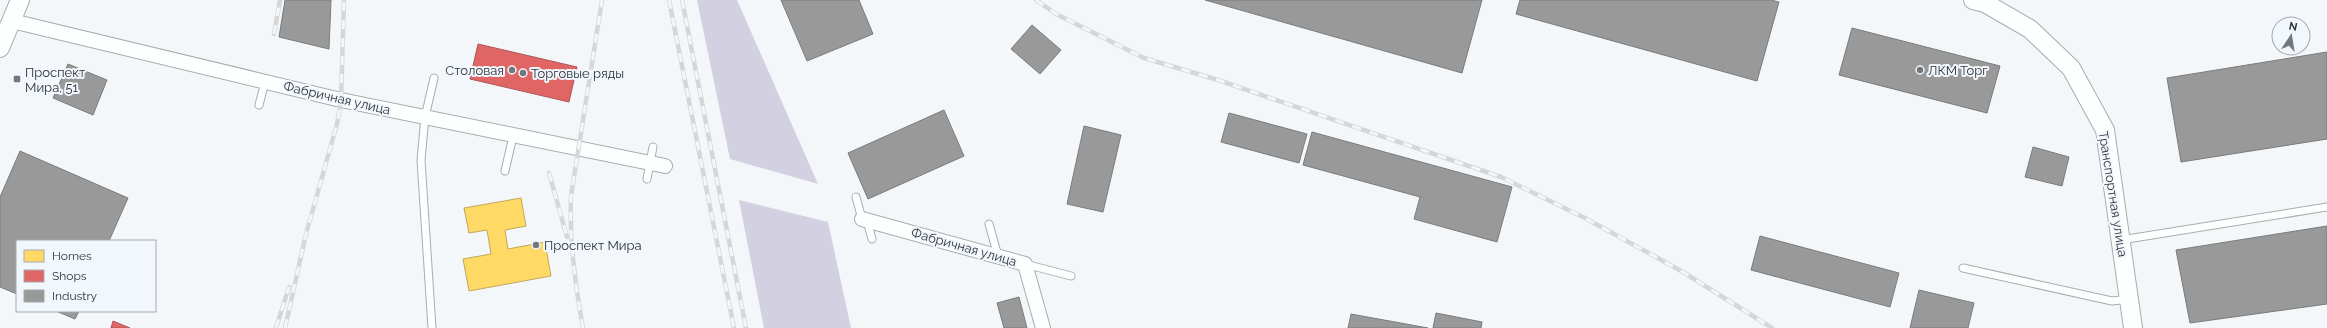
<svg xmlns="http://www.w3.org/2000/svg" width="2327" height="328" font-family="Raleway,sans-serif">
  <rect width="100%" height="100%" fill="#f4f7f9"/>
  <!-- forest -->
  <g fill="#d2d0e1">
    <polygon points="697,0 737,0 818,184 730,159"/>
    <polygon points="739,200 828,222 851,328 764,328"/>
  </g>
  <!-- homes -->
  <polygon fill="#ffd966" stroke="#c0a858" points="521,198 526,226 505,230 508,249 545,242 551,276 469,291 463,259 491,254 487,230 469,233 464,208"/>
  <!-- shops -->
  <g fill="#e06666" stroke="#ab5758">
    <polygon points="478,44 577,67 569,102 470,79"/>
    <polygon points="113,321 130,328 111,328"/>
  </g>
  <!-- industry -->
  <g fill="#999" stroke="#797b7c">
    <polygon points="285,0 331,0 329,49 279,37"/>
    <polygon points="781,0 859,0 873,34 807,61"/>
    <polygon points="1205,0 1482,0 1462,73"/>
    <polygon points="1520,0 1771,0 1779,2 1757,81 1516,14"/>
    <polygon points="1032,25 1061,50 1040,74 1011,49"/>
    <polygon points="1852,28 2000,66 1987,113 1839,75"/>
    <polygon points="2327,52 2327,139 2181,162 2167,78"/>
    <polygon points="68,64 107,80 93,115 53,98"/>
    <polygon points="944,110 964,156 868,199 848,153"/>
    <polygon points="1229,113 1307,134 1299,163 1221,142"/>
    <polygon points="1084,126 1121,135 1103,212 1067,204"/>
    <polygon points="1312,132 1512,187 1497,242 1414,219 1420,197 1303,165"/>
    <polygon points="2033,147 2069,157 2062,186 2025,177"/>
    <polygon points="20,151 128,198 109,241 17,241 17,294 0,287 0,197"/>
    <polygon points="2327,226 2327,304 2190,323 2176,250"/>
    <polygon points="1760,236 1899,273 1890,307 1751,270"/>
    <polygon points="1919,290 1974,303 1968,328 1910,328"/>
    <polygon points="1019,297 1027,328 1004,328 997,303"/>
    <polygon points="56,311 79,311 75,319"/>
    <polygon points="1436,313 1482,322 1481,328 1433,328"/>
    <polygon points="1351,314 1428,328 1348,328"/>
  </g>
  <g fill="none" stroke-linecap="round" stroke-linejoin="round">
    <defs>
      <g id="service">
        <polyline points="259,105 265,82"/>
        <polyline points="505,171 513,136"/>
        <polyline points="647,179 653,147"/>
        <polyline points="856,197 862,219"/>
        <polyline points="867,221 872,239"/>
        <polyline points="989,224 998,256"/>
        <polyline points="2121,240 2327,207"/>
        <polyline points="1025,264 1071,276"/>
        <polyline points="1963,268 2112,301 2129,299"/>
        <polyline points="432,328 421,160 425,117 434,78"/>
      </g>
      <g id="minor">
        <polyline points="12,21 341,100 665,166"/>
        <polyline points="862,219 1025,264 1043,328"/>
      </g>
      <g id="tertiary">
        <polyline points="1973,0 1985,3 2030,29 2071,68 2105,130 2133,328"/>
        <polyline points="0,48 20,0"/>
      </g>
    </defs>
    <!-- service casing -->
    <use href="#service" stroke="#a9adb0" stroke-width="9"/>
    <!-- minor casing -->
    <use href="#minor" stroke="#a9adb0" stroke-width="16"/>
    <!-- tertiary casing -->
    <use href="#tertiary" stroke="#a9adb0" stroke-width="20"/>
    <!-- service -->
    <use href="#service" stroke="#fdfefe" stroke-width="7"/>
    <!-- minor -->
    <use href="#minor" stroke="#fdfefe" stroke-width="14"/>
    <!-- tertiary -->
    <use href="#tertiary" stroke="#fdfefe" stroke-width="18"/>
    <defs>
      <g id="rail">
        <polyline points="669,0 734,328"/>
        <polyline points="682,0 746,328"/>
        <polyline points="1036,0 1056,14 1144,58 1218,80 1501,177 1585,218 1683,272 1772,328"/>
        <polyline points="274,34 280,0"/>
        <polyline points="549,173 567,237"/>
        <polyline points="276,328 289,287"/>
        <polyline points="285,328 306,234 337,124 341,100 344,0"/>
        <path d="M583,328C575,284 569,240 571,196L602,0"/>
      </g>
    </defs>
    <!-- rail casing -->
    <use href="#rail" stroke="#d5d6d7" stroke-width="4.5"/>
    <!-- rail -->
    <use href="#rail" stroke="#f1f7fc" stroke-width="3" stroke-dasharray="9" stroke-linecap="butt"/>
  </g>
  <!-- markers -->
  <g fill="#73787c" stroke="#f1f7fc" stroke-width="1.5">
    <circle cx="512" cy="70" r="4"/>
    <circle cx="1920" cy="70" r="4"/>
    <circle cx="523" cy="73" r="4"/>
    <rect x="13" y="75" width="8" height="8" rx="2"/>
    <circle cx="536" cy="245" r="4"/>
  </g>
  <g text-anchor="middle" dominant-baseline="central" stroke-width="4" stroke-linejoin="round" paint-order="stroke">
    <!-- poi labels -->
    <g font-size="13" fill="#2e3439" stroke="#f1f7fc" text-anchor="start">
      <text x="504" y="70" text-anchor="end">Столовая</text>
      <text x="1928" y="70">ЛКМ Торг</text>
      <text x="25" y="72">Проспект<tspan x="25" dy="15">Мира, 51</tspan></text>
      <text x="531" y="73">Торговые ряды</text>
      <text x="544" y="245">Проспект Мира</text>
    </g>
    <!-- street labels -->
    <g font-size="13" fill="#2e3439" stroke="#f1f7fc">
      <text transform="translate(337 98) rotate(13)">Фабричная улица</text>
      <text transform="translate(2113 194) rotate(81)">Транспортная улица</text>
      <text transform="translate(964 247) rotate(16)">Фабричная улица</text>
    </g>
  </g>
  <!-- legend -->
  <rect x="16" y="240" width="140" height="72" fill="#f1f7fc" stroke="#a3a9ae"/>
  <rect x="24" y="250" width="20" height="12" fill="#ffd966" stroke="#a3a9ae"/>
  <text x="52" y="260" font-size="12" fill="#2e3439">Homes</text>
  <rect x="24" y="270" width="20" height="12" fill="#e06666" stroke="#a3a9ae"/>
  <text x="52" y="280" font-size="12" fill="#2e3439">Shops</text>
  <rect x="24" y="290" width="20" height="12" fill="#999999" stroke="#a3a9ae"/>
  <text x="52" y="300" font-size="12" fill="#2e3439">Industry</text>
  <!-- north arrow -->
  <g transform="translate(2291 36) rotate(12)"><circle r="19" fill="#f1f7fc" stroke="#a3a9ae"/>
  <path d="M0-3L7 15L0 10L-7 15Z" fill="#73787c"/>
  <text y="-6" font-size="11" font-weight="bold" text-anchor="middle" fill="#2e3439">N</text>
  </g>
</svg>
